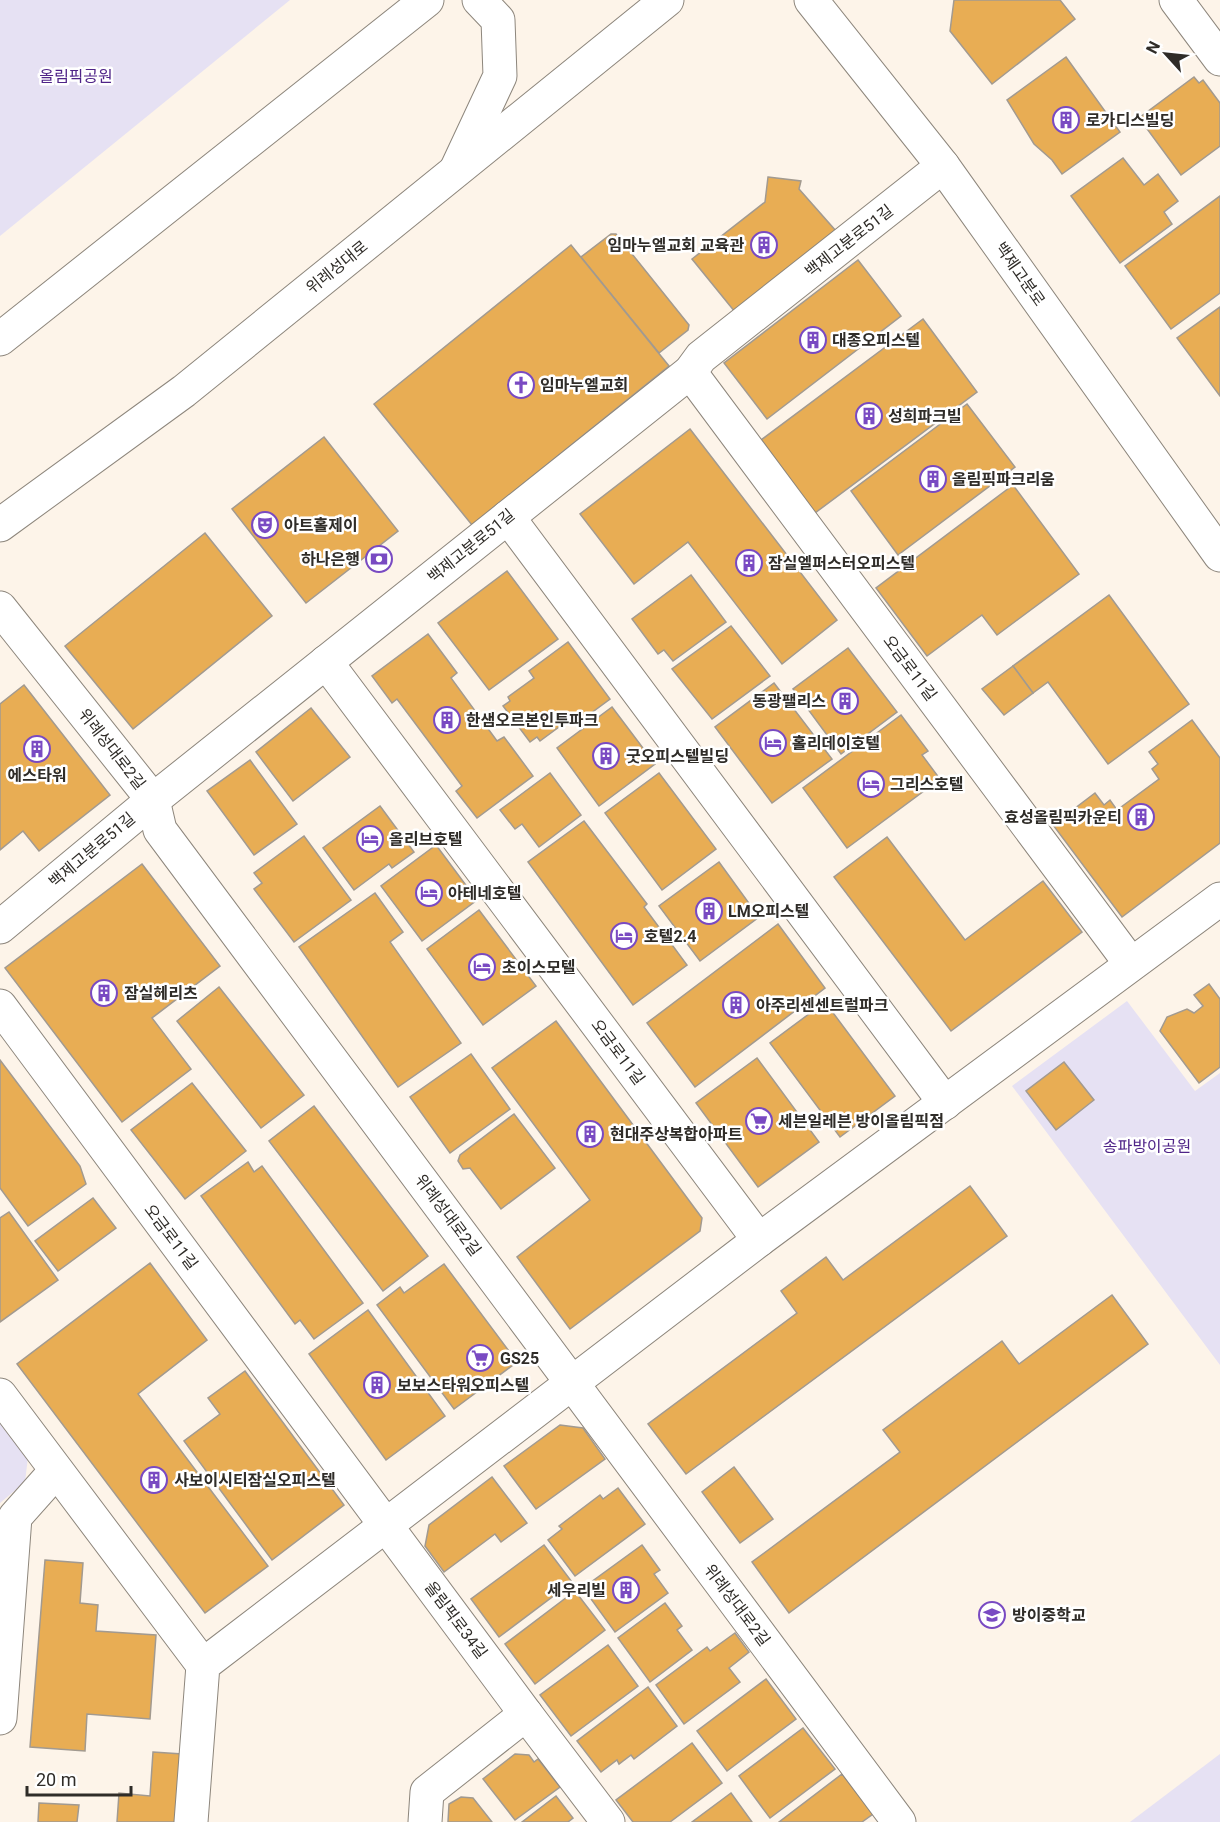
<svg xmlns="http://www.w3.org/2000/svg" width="1220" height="1822" font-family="Roboto,'Noto Sans KR',sans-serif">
  <rect width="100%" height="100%" fill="#fdf4e9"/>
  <!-- green -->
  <g fill="#e6e1f3">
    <polygon points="0,0 290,0 0,236"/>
    <polygon points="1127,1001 1195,1091 1220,1073 1220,1365 1012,1086"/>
    <polygon points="0,1419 28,1457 25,1482 0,1503"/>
    <polygon points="1220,1754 1220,1822 1130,1822"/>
  </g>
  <!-- building -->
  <g fill="#e8ad54" stroke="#a29a90" stroke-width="1.5">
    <polygon points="954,0 1060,0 1075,19 992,84 950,31"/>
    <polygon points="1066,57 1120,132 1062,174 1052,160 1034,144 1007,100"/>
    <polygon points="1194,77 1199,83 1203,80 1220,103 1220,146 1181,175 1139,118"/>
    <polygon points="1123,158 1144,185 1158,174 1178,201 1164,212 1172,224 1120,263 1071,196"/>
    <polygon points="768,177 801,181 799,189 836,231 735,312 692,259 765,202"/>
    <polygon points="1220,196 1220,293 1171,329 1125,266"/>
    <polygon points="611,234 616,234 689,325 688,330 659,353 581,257"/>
    <polygon points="571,245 669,366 472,525 374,404"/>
    <polygon points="858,260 901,316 767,419 724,363"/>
    <polygon points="1220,307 1220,396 1177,338"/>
    <polygon points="923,319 977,392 815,513 761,440"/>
    <polygon points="967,404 1015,467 898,555 851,491"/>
    <polygon points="690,429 837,620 782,664 688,542 634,584 580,514"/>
    <polygon points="324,437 398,531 306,603 232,509"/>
    <polygon points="1013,485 1079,574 997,635 982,615 927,656 876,588"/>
    <polygon points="205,533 272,616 133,729 65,646"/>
    <polygon points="507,571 558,639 489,690 438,623"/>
    <polygon points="691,575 726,622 673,661 664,650 658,654 632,619"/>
    <polygon points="1109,595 1189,704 1108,764 1048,682 1033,693 1013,666"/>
    <polygon points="731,626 770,676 712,719 672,669"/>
    <polygon points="428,634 457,673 451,678 497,741 504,737 533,776 477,818 456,791 462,786 397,699 392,703 372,676"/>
    <polygon points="568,642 610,699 583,719 578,713 540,741 537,737 530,742 503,706 510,701 508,697 534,678 529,671"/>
    <polygon points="848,648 897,712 841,754 793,689"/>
    <polygon points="1013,666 1033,693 1004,715 982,689"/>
    <polygon points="774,683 832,759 772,803 715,727"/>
    <polygon points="24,685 110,795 39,851 23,831 0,850 0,704"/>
    <polygon points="612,707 655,764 599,806 557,748"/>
    <polygon points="311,708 350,757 293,801 256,752"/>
    <polygon points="901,715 928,751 922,755 940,779 847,848 803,788"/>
    <polygon points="1192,720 1220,758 1220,843 1122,917 1053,825 1095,793 1104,805 1110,800 1117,810 1159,779 1152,769 1158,764 1149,752"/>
    <polygon points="250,760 297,824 254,855 207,791"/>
    <polygon points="550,773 581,815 539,847 522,824 515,829 500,810"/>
    <polygon points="659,773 716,849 662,890 605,813"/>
    <polygon points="380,806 414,852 392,868 389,864 354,890 323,848"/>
    <polygon points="584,821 647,904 644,907 687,965 633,1005 528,862"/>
    <polygon points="304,836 351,900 294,942 254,889 262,883 254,873"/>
    <polygon points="887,837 965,940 1043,881 1082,932 951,1031 834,877"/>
    <polygon points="436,845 477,900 422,941 381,886"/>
    <polygon points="719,862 759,917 700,961 659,906"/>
    <polygon points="142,864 220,966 152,1018 191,1069 122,1122 5,968"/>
    <polygon points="375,893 403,932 390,942 461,1043 398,1087 299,947"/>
    <polygon points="479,910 536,986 483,1025 427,949"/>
    <polygon points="778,924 825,988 695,1087 647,1023"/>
    <polygon points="1209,984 1220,999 1220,1067 1199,1083 1160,1031 1167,1017 1187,1009 1194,1013 1203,1006 1194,995"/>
    <polygon points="219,987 304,1095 261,1128 177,1021"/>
    <polygon points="825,1002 895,1096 840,1137 770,1043"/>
    <polygon points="556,1021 702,1218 700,1231 570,1329 517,1257 590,1200 492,1068"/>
    <polygon points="471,1054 510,1109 450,1153 410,1097"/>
    <polygon points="757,1058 819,1142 758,1187 696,1103"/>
    <polygon points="0,1060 80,1166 86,1184 28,1226 0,1188"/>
    <polygon points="1064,1062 1094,1100 1056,1130 1026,1091"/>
    <polygon points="192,1083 246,1151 185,1199 131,1130"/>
    <polygon points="314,1106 428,1256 383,1291 269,1141"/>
    <polygon points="514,1114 555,1168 501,1209 470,1168 463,1169 458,1161 460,1155"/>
    <polygon points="248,1162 254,1172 262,1166 363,1303 314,1339 300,1320 295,1324 201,1196"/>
    <polygon points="970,1186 1007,1236 686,1474 648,1424 797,1313 781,1291 826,1257 843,1280"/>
    <polygon points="93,1198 116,1228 58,1271 35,1241"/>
    <polygon points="9,1212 58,1280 0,1322 0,1218"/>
    <polygon points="150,1263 207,1340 138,1394 268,1566 205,1613 17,1364"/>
    <polygon points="444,1264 517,1362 454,1409 377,1305 400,1287 404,1293"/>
    <polygon points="1112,1295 1148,1344 789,1613 752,1562 900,1452 883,1430 1002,1341 1019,1364"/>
    <polygon points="368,1310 445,1416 386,1460 309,1354"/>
    <polygon points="245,1371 344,1505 272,1560 184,1441 220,1414 208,1398"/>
    <polygon points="560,1425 583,1428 605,1459 536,1509 504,1466"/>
    <polygon points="734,1467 773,1519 740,1543 702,1492"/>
    <polygon points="492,1477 527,1523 501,1542 495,1534 444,1572 425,1546 429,1525"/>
    <polygon points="618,1488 645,1524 575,1576 548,1540 562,1529 559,1526 600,1495 603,1499"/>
    <polygon points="544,1545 572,1582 499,1637 471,1599"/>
    <polygon points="642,1545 660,1570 654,1574 668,1593 615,1632 583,1588"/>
    <polygon points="45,1560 83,1563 80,1603 98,1605 96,1631 156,1635 150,1719 87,1714 85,1751 30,1747"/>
    <polygon points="575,1591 605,1630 535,1684 505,1644"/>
    <polygon points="665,1603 682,1626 677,1630 692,1650 650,1682 618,1638"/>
    <polygon points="735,1633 749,1652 729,1668 740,1682 684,1724 656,1685 707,1647 710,1651"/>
    <polygon points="608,1645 638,1686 571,1736 540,1695"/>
    <polygon points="766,1679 796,1719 727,1771 697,1731"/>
    <polygon points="648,1687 677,1726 634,1759 631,1755 619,1764 617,1760 601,1772 577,1741"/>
    <polygon points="803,1728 835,1769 770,1818 739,1776"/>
    <polygon points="692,1743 722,1783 670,1822 633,1822 616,1800"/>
    <polygon points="153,1752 182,1754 177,1822 117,1822 119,1793 150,1796"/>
    <polygon points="515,1754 529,1755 534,1762 538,1759 560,1787 515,1820 483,1779"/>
    <polygon points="842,1774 873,1814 862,1822 779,1822"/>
    <polygon points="731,1793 752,1822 692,1822"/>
    <polygon points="556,1796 573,1818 568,1822 522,1822"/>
    <polygon points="461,1797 473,1798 492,1822 448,1822 449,1804"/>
    <polygon points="39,1803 79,1805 77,1822 38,1822"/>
  </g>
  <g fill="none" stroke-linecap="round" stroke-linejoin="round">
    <defs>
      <g id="street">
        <polyline points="1176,0 1220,59"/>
        <polyline points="690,372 1131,964"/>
        <polyline points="508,517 945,1103"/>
        <polyline points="0,608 153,800 160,830 899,1822"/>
        <polyline points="326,662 759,1240"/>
        <polyline points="0,927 153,800 690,372 701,357 943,166"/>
        <polyline points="0,1006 526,1714 427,1792 425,1822"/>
        <polyline points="0,1395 203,1665"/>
        <polyline points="526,1714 608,1822"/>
        <polyline points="0,1718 15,1517 55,1472"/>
      </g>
      <g id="secondary">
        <polyline points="811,0 943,166 1220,555"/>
        <polyline points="191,1822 203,1665 759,1240 1220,899"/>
      </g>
      <g id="primary">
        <polyline points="457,168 500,76 498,20 479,0"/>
        <polyline points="0,339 427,0"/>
        <polyline points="0,525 184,391 667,0"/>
      </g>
    </defs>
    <!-- street casing -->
    <use href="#street" stroke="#8d867c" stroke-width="35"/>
    <!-- secondary casing -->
    <use href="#secondary" stroke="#8d867c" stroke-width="35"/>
    <!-- primary casing -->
    <use href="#primary" stroke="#8d867c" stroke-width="35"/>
    <!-- street -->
    <use href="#street" stroke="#fff" stroke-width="33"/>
    <!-- secondary -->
    <use href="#secondary" stroke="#fff" stroke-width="33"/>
    <!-- primary -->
    <use href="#primary" stroke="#fff" stroke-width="33"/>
  </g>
  <!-- icons -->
  <defs>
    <symbol id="building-ring" viewBox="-11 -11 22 22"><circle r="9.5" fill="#fff" stroke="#794ac2" stroke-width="1.5"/><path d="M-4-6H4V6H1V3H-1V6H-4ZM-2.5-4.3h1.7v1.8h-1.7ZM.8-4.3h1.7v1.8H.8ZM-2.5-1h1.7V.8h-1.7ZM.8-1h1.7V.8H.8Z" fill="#794ac2"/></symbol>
    <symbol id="church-ring" viewBox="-11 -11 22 22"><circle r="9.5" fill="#fff" stroke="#794ac2" stroke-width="1.5"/><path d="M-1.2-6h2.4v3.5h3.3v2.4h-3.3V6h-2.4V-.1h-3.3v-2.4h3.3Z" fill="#794ac2"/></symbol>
    <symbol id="theatre-ring" viewBox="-11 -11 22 22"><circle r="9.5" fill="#fff" stroke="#794ac2" stroke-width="1.5"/><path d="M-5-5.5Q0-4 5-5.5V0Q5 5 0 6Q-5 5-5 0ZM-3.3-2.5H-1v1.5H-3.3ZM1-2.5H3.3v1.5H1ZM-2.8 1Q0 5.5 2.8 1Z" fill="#794ac2"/></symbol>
    <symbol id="bank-ring" viewBox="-11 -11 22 22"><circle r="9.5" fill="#fff" stroke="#794ac2" stroke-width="1.5"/><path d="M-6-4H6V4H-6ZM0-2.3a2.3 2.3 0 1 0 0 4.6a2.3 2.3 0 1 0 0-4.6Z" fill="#794ac2"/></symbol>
    <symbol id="hotel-ring" viewBox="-11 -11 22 22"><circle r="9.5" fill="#fff" stroke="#794ac2" stroke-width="1.5"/><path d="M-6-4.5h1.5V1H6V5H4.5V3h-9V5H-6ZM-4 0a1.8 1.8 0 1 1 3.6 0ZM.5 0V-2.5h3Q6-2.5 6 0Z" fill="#794ac2"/></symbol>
    <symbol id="supermarket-ring" viewBox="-11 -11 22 22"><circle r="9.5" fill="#fff" stroke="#794ac2" stroke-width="1.5"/><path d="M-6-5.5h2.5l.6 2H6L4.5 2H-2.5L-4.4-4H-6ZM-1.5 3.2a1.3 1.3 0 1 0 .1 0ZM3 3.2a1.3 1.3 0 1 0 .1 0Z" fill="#794ac2"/></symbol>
    <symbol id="school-ring" viewBox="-11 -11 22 22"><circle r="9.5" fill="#fff" stroke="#794ac2" stroke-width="1.5"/><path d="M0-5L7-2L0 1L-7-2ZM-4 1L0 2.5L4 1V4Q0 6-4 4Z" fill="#794ac2"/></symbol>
  </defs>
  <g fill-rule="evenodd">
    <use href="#building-ring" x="1051" y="105" width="30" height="30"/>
    <use href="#building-ring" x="749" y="230" width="30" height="30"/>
    <use href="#building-ring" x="798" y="325" width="30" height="30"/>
    <use href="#church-ring" x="506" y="370" width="30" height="30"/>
    <use href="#building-ring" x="854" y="401" width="30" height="30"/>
    <use href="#building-ring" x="918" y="464" width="30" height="30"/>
    <use href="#theatre-ring" x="250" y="510" width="30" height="30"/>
    <use href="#bank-ring" x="364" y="544" width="30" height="30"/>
    <use href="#building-ring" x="734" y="548" width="30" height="30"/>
    <use href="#building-ring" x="830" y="686" width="30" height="30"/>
    <use href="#building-ring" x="432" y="705" width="30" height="30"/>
    <use href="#hotel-ring" x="758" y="728" width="30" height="30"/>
    <use href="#building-ring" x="22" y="734" width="30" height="30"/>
    <use href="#building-ring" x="591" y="741" width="30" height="30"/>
    <use href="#hotel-ring" x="856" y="769" width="30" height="30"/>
    <use href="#building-ring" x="1126" y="802" width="30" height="30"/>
    <use href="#hotel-ring" x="355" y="824" width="30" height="30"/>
    <use href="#hotel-ring" x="414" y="878" width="30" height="30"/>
    <use href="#building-ring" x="694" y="896" width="30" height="30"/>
    <use href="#hotel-ring" x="609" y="921" width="30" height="30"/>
    <use href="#hotel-ring" x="467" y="952" width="30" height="30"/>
    <use href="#building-ring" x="89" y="978" width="30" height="30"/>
    <use href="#building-ring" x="721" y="990" width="30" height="30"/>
    <use href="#supermarket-ring" x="744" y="1106" width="30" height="30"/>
    <use href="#building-ring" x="575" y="1119" width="30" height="30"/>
    <use href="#supermarket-ring" x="465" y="1343" width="30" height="30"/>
    <use href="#building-ring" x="362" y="1370" width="30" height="30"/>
    <use href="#building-ring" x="139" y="1465" width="30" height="30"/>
    <use href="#building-ring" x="611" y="1575" width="30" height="30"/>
    <use href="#school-ring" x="977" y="1600" width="30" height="30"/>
  </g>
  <g text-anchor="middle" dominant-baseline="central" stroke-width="5" stroke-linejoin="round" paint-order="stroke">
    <!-- park labels -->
    <g font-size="16" fill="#4f2488" stroke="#fff">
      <text x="76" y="76">올림픽공원</text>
      <text x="1147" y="1146">송파방이공원</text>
    </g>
    <!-- poi labels -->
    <g font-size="16" font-weight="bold" fill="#2f2c28" stroke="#fff" text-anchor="start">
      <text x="1086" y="120">로가디스빌딩</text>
      <text x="744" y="245" text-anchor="end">임마누엘교회 교육관</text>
      <text x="832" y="340">대종오피스텔</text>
      <text x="540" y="385">임마누엘교회</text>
      <text x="888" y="416">성희파크빌</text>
      <text x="952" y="479">올림픽파크리움</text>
      <text x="284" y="525">아트홀제이</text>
      <text x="360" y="559" text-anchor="end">하나은행</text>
      <text x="768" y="563">잠실엘퍼스터오피스텔</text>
      <text x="826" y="701" text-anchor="end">동광팰리스</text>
      <text x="466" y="720">한샘오르본인투파크</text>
      <text x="792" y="743">홀리데이호텔</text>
      <text x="626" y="756">굿오피스텔빌딩</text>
      <text x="37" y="775" text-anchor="middle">에스타워</text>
      <text x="890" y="784">그리스호텔</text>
      <text x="1122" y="817" text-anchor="end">효성올림픽카운티</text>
      <text x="389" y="839">올리브호텔</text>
      <text x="448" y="893">아테네호텔</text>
      <text x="728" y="911">LM오피스텔</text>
      <text x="644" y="936">호텔2.4</text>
      <text x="502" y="967">초이스모텔</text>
      <text x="124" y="993">잠실헤리츠</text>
      <text x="756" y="1005">아주리센센트럴파크</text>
      <text x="778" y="1121">세븐일레븐 방이올림픽점</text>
      <text x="610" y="1134">현대주상복합아파트</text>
      <text x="500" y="1358">GS25</text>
      <text x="397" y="1385">보보스타워오피스텔</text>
      <text x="174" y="1480">사보이시티잠실오피스텔</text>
      <text x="606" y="1590" text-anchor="end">세우리빌</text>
      <text x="1012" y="1615">방이중학교</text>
    </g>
    <!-- street labels -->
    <g font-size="16" fill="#2f2c28" stroke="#fff">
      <text transform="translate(849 241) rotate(-38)">백제고분로51길</text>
      <text transform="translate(337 267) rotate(-39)">위례성대로</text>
      <text transform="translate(1020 274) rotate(55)">백제고분로</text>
      <text transform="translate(471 546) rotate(-39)">백제고분로51길</text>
      <text transform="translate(910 668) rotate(53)">오금로11길</text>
      <text transform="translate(112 749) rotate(52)">위례성대로2길</text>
      <text transform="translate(92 850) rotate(-40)">백제고분로51길</text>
      <text transform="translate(618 1052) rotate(53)">오금로11길</text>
      <text transform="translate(448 1215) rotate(53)">위례성대로2길</text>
      <text transform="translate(171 1237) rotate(53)">오금로11길</text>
      <text transform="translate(737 1605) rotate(53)">위례성대로2길</text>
      <text transform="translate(456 1620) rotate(53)">올림픽로34길</text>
    </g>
  </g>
  <!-- north arrow -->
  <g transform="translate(1166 54) rotate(297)" stroke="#ffffff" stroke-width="4.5" paint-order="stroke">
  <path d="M0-4.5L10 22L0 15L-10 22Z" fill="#2f2c28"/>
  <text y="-9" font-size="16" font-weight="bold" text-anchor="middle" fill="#2f2c28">N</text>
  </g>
  <!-- scale -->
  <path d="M27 1786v9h104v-9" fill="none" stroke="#2f2c28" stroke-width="3"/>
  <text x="36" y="1786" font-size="18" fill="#2f2c28" stroke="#ffffff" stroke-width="4.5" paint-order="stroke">20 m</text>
</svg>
